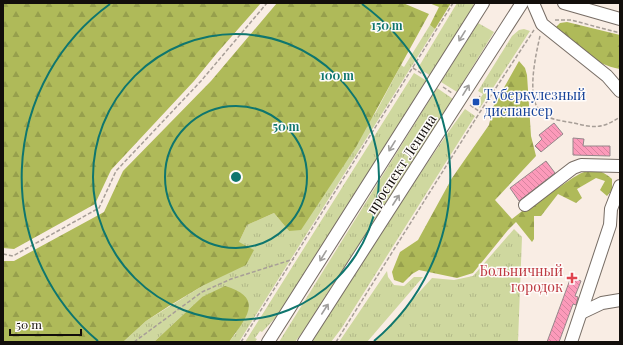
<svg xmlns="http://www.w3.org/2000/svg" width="623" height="345" font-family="'Playfair Display',serif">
  <defs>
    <pattern id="grass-tufts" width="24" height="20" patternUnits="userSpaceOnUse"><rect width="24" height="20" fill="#cfd89f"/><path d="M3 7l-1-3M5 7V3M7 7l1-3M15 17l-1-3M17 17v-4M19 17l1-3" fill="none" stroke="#b1b888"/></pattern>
    <pattern id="forest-firs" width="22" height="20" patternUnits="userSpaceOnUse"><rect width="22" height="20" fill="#afba59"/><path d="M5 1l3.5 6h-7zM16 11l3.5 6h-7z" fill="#969f4c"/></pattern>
    <pattern id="building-back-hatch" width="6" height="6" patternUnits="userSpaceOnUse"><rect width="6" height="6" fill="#fc9aba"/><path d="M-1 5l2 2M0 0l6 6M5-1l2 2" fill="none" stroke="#d7849f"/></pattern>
  </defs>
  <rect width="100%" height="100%" fill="#f9ede4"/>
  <!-- grass -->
  <g fill="url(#grass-tufts)">
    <polygon points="457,3 474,3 472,11 431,76 418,68"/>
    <polygon points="478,23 494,32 457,92 441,82"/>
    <polygon points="430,25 435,29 239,342 229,342 236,333 202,297 154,342 123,342 146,321 204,285 239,242 247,225 274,213 289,231 376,112 401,65 404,67"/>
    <polygon points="524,29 530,31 480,108 476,105 483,94 478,91 512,36 519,30"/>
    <polygon points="414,73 427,81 282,311 262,332 260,331 255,338 257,339 255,342 245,342"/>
    <polygon points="437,88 453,99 314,317 295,342 279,342"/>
    <path d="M465,109L475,116L341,329L331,342H310C363,266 410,184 465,109Z"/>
    <polygon points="514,229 522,237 518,342 374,342 432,278 454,280 473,276"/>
    <polygon points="387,271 388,277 394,285 404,286 414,277 423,277 367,342 339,342"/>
  </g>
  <!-- forest -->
  <g fill="url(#forest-firs)">
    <polygon points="3,3 261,3 217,53 194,81 111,170 95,204 14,249 3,248"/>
    <polygon points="277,3 403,3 429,14 356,147 301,230 289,231 274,213 247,225 239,242 254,250 246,265 204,285 169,306 146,321 123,342 3,342 3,261 14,261 104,212 123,171 211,81"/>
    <polygon points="429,3 451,3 435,29 430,25 439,7"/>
    <path d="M567,22L620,35V69C594,65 574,44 554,29L560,23Z"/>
    <path d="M519,61L525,68L527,75L531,136L536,156L495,200L512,219C524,210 536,199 549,191C553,189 557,189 561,186C578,175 592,161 612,179V190L607,196L600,190L605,181L596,178L577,189L582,198L576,203L558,194L541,216H534V239L532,242L516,222L508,230L473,273L457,278L419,270L412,274L403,283L394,280L392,272L400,252L418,240L452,178L489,125L493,107Z"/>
    <path d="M225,286C266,298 245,319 229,342H154L202,297Z"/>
  </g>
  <!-- building -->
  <g fill="url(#building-back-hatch)" stroke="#96878b">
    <polygon points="554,123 563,134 541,152 535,146 542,139 539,135"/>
    <polygon points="573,138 584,139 583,146 610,146 610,156 573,155"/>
    <polygon points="546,161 555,173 519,201 510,188"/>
    <polygon points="571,277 581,281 575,296 578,297 576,305 573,304 559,342 547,342"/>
  </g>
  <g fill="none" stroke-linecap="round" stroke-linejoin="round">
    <defs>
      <g id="minor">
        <polyline points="533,3 542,24 607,76 620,91"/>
        <polyline points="564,3 620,19"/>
        <polyline points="525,205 573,168 581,165 620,166"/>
        <polyline points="581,313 602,303 620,300"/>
        <polyline points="268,342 483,3"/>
        <polyline points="304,342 522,3"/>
        <polyline points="571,342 610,225 611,209 620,186"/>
      </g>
    </defs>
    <!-- minor casing -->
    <use href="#minor" stroke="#766c64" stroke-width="14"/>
    <!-- path -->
    <g stroke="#a79e97" stroke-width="1.5" stroke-dasharray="4 2" stroke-linecap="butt">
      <polyline points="555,20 571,20 620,33"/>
      <path d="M540,36C536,54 525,100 542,113C549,120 564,121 574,123C594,128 602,129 620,117"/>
      <polyline points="413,68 424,75"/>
      <polyline points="443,87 452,93"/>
      <polyline points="470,105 480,112"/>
      <polyline points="473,107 480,96"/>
      <polyline points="3,254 13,256 99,208 116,171 201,81 267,3"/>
      <polyline points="134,342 202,292 231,279 294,259"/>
      <polyline points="241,342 453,3"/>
      <polyline points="336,342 480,112 534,30"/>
    </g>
    <!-- minor -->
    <use href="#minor" stroke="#fff" stroke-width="12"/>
  </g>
  <!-- one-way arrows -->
  <defs><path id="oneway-shaft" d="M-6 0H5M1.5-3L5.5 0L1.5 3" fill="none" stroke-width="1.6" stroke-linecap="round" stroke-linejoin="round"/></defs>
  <g stroke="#a09f9d">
    <use href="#oneway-shaft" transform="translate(462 36) rotate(122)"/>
    <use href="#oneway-shaft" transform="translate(466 90) rotate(-58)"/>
    <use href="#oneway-shaft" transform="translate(392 146) rotate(122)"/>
    <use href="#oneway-shaft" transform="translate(396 200) rotate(-57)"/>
    <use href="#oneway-shaft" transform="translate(323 256) rotate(122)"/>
    <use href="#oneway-shaft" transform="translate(325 309) rotate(-57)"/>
  </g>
  <!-- distance rings -->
  <g fill="none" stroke="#0f766e" stroke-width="2">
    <circle cx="236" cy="177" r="71"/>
    <circle cx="236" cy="177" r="143"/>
    <path d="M98 341A214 214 0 0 1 110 4M362 4A214 214 0 0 1 374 341"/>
  </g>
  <!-- markers -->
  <rect fill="#1a4fb4" stroke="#fffcfa" stroke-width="1.5" x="472" y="98" width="8" height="8" rx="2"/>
  <path fill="#e0444e" stroke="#fffcfa" stroke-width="1.5" d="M570 272h4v4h4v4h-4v4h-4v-4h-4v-4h4z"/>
  <g text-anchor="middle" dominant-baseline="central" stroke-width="3" stroke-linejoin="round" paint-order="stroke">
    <!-- transit labels -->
    <g font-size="14" fill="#164399" stroke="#fffcfa" text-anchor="start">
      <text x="484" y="94">Туберкулезный<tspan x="484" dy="16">диспансер</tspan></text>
    </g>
    <!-- street labels -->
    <g font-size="14" fill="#120e0b" stroke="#fffcfa">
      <text transform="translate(401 164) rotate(-57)">проспект Ленина</text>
    </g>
    <!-- health labels -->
    <g font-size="14" fill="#be3a42" stroke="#fffcfa" text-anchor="end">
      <text x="563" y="270">Больничный<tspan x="563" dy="16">городок</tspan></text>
    </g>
  </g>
  <circle cx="236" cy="177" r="6" fill="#0f766e" stroke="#fffcfa" stroke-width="2"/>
  <g font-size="12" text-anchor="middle" font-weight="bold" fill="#0f766e" stroke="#fffcfa" stroke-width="3" stroke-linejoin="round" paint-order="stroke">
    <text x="387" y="30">150 m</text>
    <text x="337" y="80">100 m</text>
    <text x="286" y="131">50 m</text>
  </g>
  <!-- border -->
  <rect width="623" height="345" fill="none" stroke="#120e0b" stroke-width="8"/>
  <!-- scale -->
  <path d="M10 329v6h71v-6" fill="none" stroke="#120e0b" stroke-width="2"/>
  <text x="16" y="329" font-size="12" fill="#120e0b" stroke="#fffcfa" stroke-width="3" paint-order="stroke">50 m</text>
</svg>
